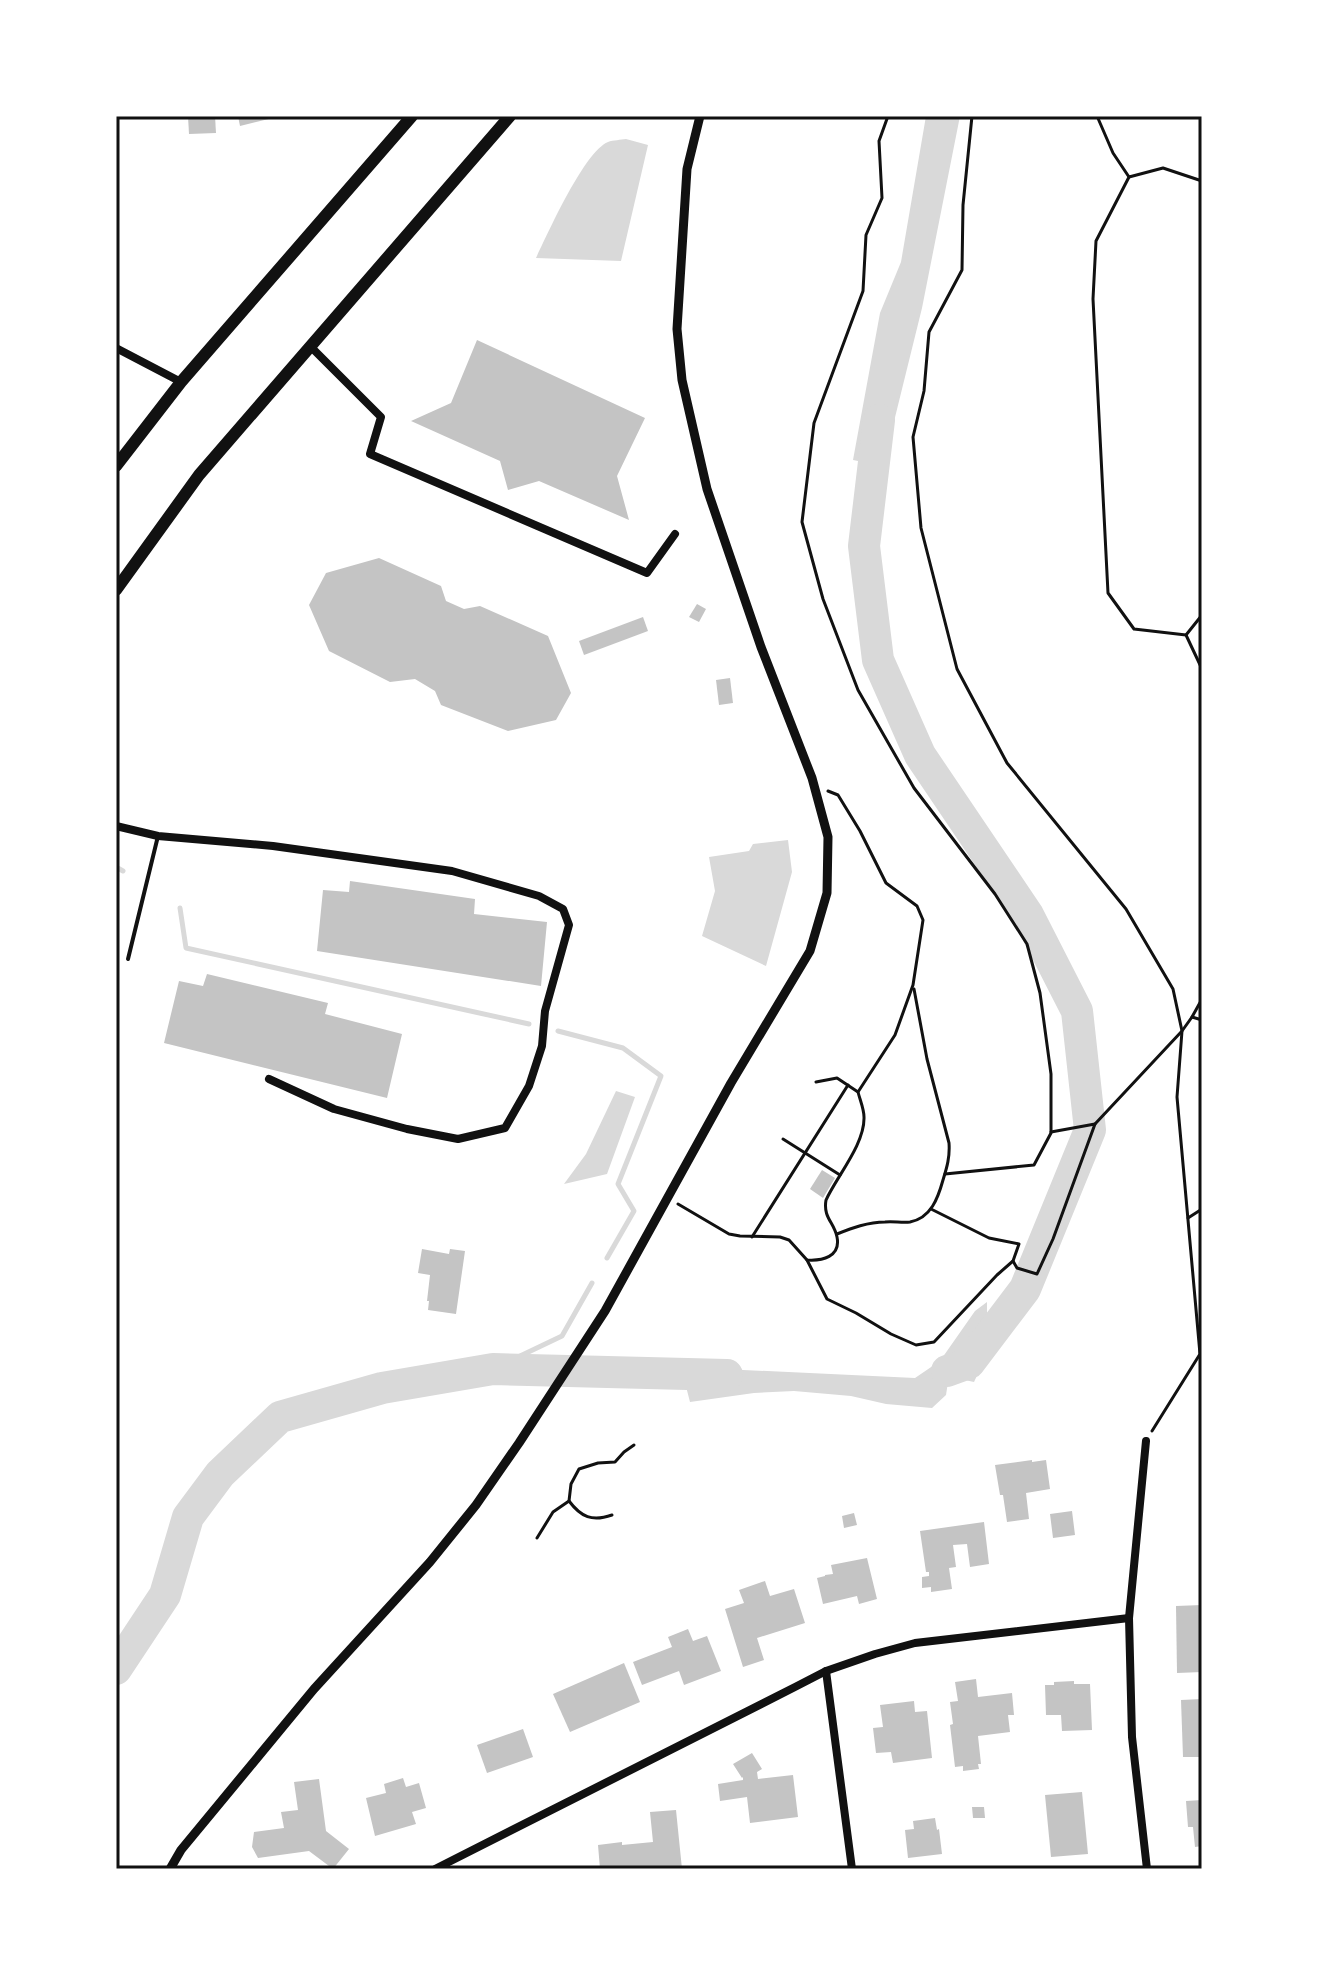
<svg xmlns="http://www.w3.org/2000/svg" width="1318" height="1985" font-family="'Fira Sans',sans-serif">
  <rect width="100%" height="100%" fill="#fff"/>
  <!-- water -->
  <g fill="#d9d9d9">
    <polygon points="926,116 960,116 922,308 883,466 853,460 880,313 901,262"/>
    <path d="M626,139L648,145L621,261L536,258C548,233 584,152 608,142C613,140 621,140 626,139Z"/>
    <polygon points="788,840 792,872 766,966 702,936 715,891 709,857 749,851 753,844"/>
    <polygon points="616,1091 635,1097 607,1174 564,1184 586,1154"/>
    <polygon points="987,1302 987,1314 980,1330 982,1365 974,1382 960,1379 948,1382 946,1395 932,1408 886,1404 851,1396 794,1391 754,1393 690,1402 681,1367 915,1378 940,1361 975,1311"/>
  </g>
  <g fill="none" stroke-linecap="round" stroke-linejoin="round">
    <!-- stream -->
    <g stroke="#d9d9d9" stroke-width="5">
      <polyline points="116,867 123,871"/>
      <polyline points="180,908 186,948 529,1024"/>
      <polyline points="558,1031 623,1048 661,1076 618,1184 634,1211 607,1258"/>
      <polyline points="493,1369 562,1336 592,1283"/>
    </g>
    <!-- river -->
    <g stroke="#d9d9d9" stroke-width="32">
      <polyline points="879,420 864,546 878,660 920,755 1028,915 1077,1011 1090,1130 1025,1289 969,1363 947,1371"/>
      <polyline points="116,1669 165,1595 188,1517 220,1474 280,1417 382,1388 493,1369 727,1375"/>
    </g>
  </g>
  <!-- building -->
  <g fill="#c4c4c4">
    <polygon points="188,116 215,116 216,133 189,134"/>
    <polygon points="238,116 277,116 277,117 240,126"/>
    <polygon points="477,340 645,418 617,476 629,520 539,481 508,490 500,461 411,421 451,403"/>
    <polygon points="379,558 441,586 446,601 464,609 480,606 548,636 571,693 556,720 508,731 441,705 435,691 415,679 390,682 329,651 309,605 326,573"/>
    <polygon points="697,604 706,609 699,622 689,617"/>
    <polygon points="643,617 648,631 584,655 579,641"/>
    <polygon points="730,678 733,703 719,705 716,680"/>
    <polygon points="350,881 475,899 474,914 547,922 541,986 317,951 323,890 349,892"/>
    <polygon points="207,974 328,1003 325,1014 402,1034 387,1098 164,1043 179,981 203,986"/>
    <polygon points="822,1170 835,1178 823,1198 810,1189"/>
    <polygon points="422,1249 449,1254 450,1249 465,1251 456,1314 428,1310 429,1301 427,1301 430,1275 418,1273"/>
    <polygon points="1032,1460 1032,1462 1046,1460 1050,1489 1026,1493 1029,1519 1007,1522 1003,1495 1000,1495 995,1465"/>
    <polygon points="1072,1511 1075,1535 1053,1538 1050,1514"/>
    <polygon points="854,1513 857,1525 844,1528 842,1516"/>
    <polygon points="984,1522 989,1564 970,1567 967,1544 953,1545 956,1567 949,1568 952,1589 931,1592 931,1587 922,1588 922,1577 929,1576 929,1572 926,1572 920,1531"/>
    <polygon points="867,1558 877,1599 859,1604 857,1596 823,1604 817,1578 825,1576 825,1575 833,1574 831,1565"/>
    <polygon points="765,1581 770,1596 794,1589 805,1623 757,1638 764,1660 743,1667 725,1609 744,1603 739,1590"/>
    <polygon points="1202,1605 1202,1672 1177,1673 1176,1606"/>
    <polygon points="688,1629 693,1641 707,1636 721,1671 684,1685 679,1671 642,1685 633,1662 672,1647 668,1637"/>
    <polygon points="624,1663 640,1702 570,1732 553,1694"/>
    <polygon points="976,1679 978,1697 1012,1693 1014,1715 1008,1715 1010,1732 978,1736 981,1764 978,1764 979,1769 963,1771 963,1766 955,1767 950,1725 953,1724 950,1702 958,1701 955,1682"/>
    <polygon points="1074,1681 1074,1684 1090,1684 1092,1730 1062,1731 1061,1715 1046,1715 1045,1685 1054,1685 1054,1682"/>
    <polygon points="1202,1699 1202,1757 1183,1757 1181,1700"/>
    <polygon points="914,1701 915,1712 927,1711 932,1758 893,1763 891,1752 876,1753 873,1728 883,1727 880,1705"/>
    <polygon points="523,1729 533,1757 487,1773 477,1745"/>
    <polygon points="752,1753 762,1769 757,1772 758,1779 793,1775 798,1817 750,1823 747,1797 720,1801 718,1784 743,1780 743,1777 742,1778 733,1764"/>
    <polygon points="403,1778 406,1787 419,1783 426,1808 412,1812 416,1824 375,1836 366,1798 386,1793 384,1784"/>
    <polygon points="319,1779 326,1831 349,1849 333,1869 309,1851 258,1858 252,1847 254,1832 284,1828 281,1812 298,1810 294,1782"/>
    <polygon points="1082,1792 1088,1854 1051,1857 1045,1795"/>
    <polygon points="1202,1800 1202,1846 1195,1847 1193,1827 1188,1827 1186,1801"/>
    <polygon points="972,1807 984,1807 985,1818 973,1818"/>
    <polygon points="676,1810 682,1869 600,1869 598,1845 622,1842 622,1845 653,1842 650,1812"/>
    <polygon points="935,1818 937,1830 939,1829 942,1854 908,1858 905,1830 914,1829 913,1821"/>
  </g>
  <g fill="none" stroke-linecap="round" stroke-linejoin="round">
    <!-- path -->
    <g stroke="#111" stroke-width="3">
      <polyline points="888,116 879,141 882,198 866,235 863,291 814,423 802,522 823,599 858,690 914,788 995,894 1027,944 1040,993 1051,1074 1051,1133 1034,1165 945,1174"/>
      <polyline points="972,116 963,205 962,270 929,332 924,391 913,437 921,528 957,669 1007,763 1126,909 1173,989 1182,1031 1177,1097 1200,1354 1152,1431"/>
      <polyline points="1097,116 1113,153 1129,177 1096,241 1093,299 1108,593 1134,629 1186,635 1202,669"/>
      <polyline points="1129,177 1163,168 1202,181"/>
      <polyline points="1186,635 1202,615"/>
      <polyline points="828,791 838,795 860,831 886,883 917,906 923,920 913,985 895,1035 858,1092"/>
      <polyline points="1192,1017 1202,1020"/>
      <polyline points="1051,1132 1095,1124"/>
      <polyline points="783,1139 840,1175"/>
      <path d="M678,1204L729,1234L740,1236L780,1237L789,1240L807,1260C822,1261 841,1257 837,1237C834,1222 823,1218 826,1200C837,1176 865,1144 864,1117C864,1109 860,1100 858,1092L837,1078L816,1082"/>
      <polyline points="931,1209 989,1238 1019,1244 1013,1261 1017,1268 1037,1274 1053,1239 1095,1124 1182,1031 1192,1017 1202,999"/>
      <polyline points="1188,1218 1202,1209"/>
      <path d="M837,1234C852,1228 868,1222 885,1222C893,1221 902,1223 910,1222C931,1218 938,1198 943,1180C947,1167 950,1157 949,1143L927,1059L914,989"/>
      <polyline points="752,1237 848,1085"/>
      <polyline points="807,1260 827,1299 856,1313 891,1334 916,1345 934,1342 997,1275 1013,1261"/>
      <path d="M569,1501C581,1517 592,1522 612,1515"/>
      <polyline points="537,1538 553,1512 569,1501 571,1484 579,1469 598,1463 615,1462 624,1452 634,1445"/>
    </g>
    <!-- service -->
    <polyline stroke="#111" stroke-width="4" points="128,959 158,836"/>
    <!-- minor -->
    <g stroke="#111" stroke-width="8">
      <polyline points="311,347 381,417 370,454 647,573 675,534"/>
      <polyline points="116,348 181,382"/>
      <polyline points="116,826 158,836 273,846 452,871 539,896 563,909 569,925 545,1011 542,1046 529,1086 505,1128 458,1139 407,1129 334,1109 269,1079"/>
      <polyline points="1146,1441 1129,1618 1132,1737 1147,1869"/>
      <polyline points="826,1671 852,1869"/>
      <polyline points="435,1869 795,1687 826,1671 875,1654 915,1643 1129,1618"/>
    </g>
    <!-- tertiary -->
    <polyline stroke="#111" stroke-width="9" points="170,1869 181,1850 314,1689 430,1562 476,1505 519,1443 605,1311 731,1083 810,951 827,893 828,837 812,778 761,647 707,489 682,380 677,329 687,169 700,116"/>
    <!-- trunk -->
    <g stroke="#111" stroke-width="12">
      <polyline points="116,466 181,382 412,116"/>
      <polyline points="116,590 199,475 510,116"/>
    </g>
  </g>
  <!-- border -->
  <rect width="1318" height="1985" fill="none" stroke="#ffffff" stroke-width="236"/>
  <rect x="118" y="118" width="1082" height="1749" fill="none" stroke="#111" stroke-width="3"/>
</svg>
